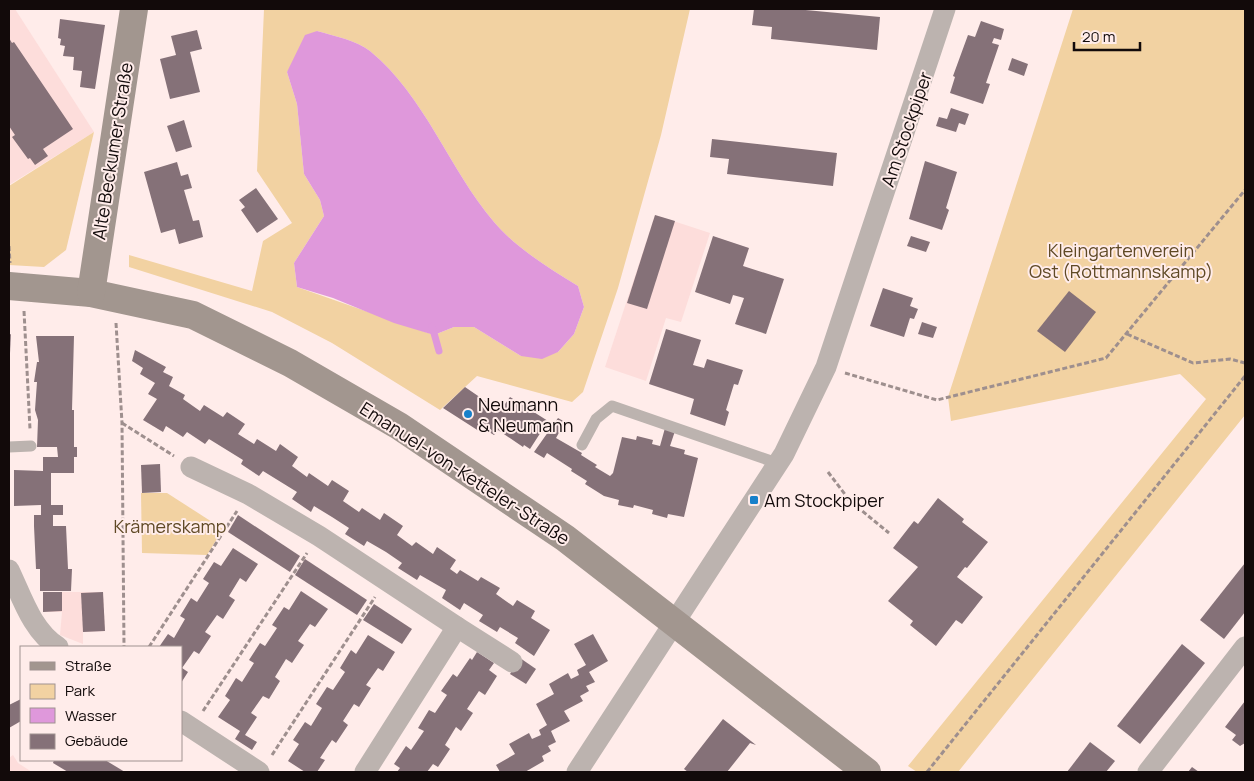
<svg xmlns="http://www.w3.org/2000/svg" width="1254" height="781" font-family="Manrope,sans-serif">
  <rect width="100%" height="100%" fill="#ffecea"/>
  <!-- built -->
  <g fill="#fddddb">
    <polygon points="9,9 15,9 94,132 9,185"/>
    <polygon points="655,215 710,233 681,322 666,318 646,381 605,367"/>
    <polygon points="43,592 103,592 105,631 83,632 83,644 60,635 62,612 43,612"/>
    <polygon points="13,755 18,763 32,772 9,772 9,758"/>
  </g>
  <!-- green -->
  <g fill="#f2d2a2" fill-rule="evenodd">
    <path d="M264,9H690L661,135L618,288L583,392L572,402L477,376L440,410L332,343L272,312L129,267V255L252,291L263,241L292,223L257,171ZM317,31C334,36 356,40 370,51C425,96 449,169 494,222C517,249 549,268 578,286L584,307L574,334L558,352L521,356L474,327H454L434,335L297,287L294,263L324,216L320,200L304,174L297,104L287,72Z"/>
    <polygon points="1073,9 1245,9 1245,415 958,772 917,772 908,766 1206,399 1180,374 951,421 948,397"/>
    <polygon points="94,132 66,250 44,267 9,265 9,186"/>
    <polygon points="141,493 167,493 223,529 207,555 142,553"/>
  </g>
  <!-- water -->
  <path fill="#df98db" d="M317,31C334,36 356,40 370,51C425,96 449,169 494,222C517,249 549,268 578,286L584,307L574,334L558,352L542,359L521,356L474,327H454L434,335L394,323L333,298L297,287L294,263L324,216L320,200L304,174L297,104L287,72L305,35Z"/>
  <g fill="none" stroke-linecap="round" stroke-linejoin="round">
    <!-- stream -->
    <polyline stroke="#df98db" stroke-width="7" points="432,326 439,351"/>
  </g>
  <!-- building -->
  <g fill="#857178">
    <polygon points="754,9 795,9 880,17 877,50 771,39 772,27 752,25"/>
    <polygon points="60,19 105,25 95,89 80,87 82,71 73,70 74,57 63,56 65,46 60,45 61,39 58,38"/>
    <polygon points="981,21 1004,29 1001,40 994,38 992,43 999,45 986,83 990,84 983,104 950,93 955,77 953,76 968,35 975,37"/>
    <polygon points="197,30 202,49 190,52 200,92 170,99 160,59 176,55 171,36"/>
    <polygon points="9,38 12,43 14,42 73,129 43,149 48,156 35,165 30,158 28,159 12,137 15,135 9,126"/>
    <polygon points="1012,58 1028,64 1024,76 1008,70"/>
    <polygon points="951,108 969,114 965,125 959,123 956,132 936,126 939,117 947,119"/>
    <polygon points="184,120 192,147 176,152 167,126"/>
    <polygon points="712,139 837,153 833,186 727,174 729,159 710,157"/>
    <polygon points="925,161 957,172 946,208 949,210 942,230 909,219"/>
    <polygon points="177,162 181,176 188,174 192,188 184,190 193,221 199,220 203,237 179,244 175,229 161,233 144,172"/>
    <polygon points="256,188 278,219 257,233 241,210 245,207 239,200"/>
    <polygon points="655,215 675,221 647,309 627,303"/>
    <polygon points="713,236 749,248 743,266 784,279 766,334 735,324 744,298 733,295 730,304 695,292"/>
    <polygon points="911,236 930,242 926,252 907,246"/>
    <polygon points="883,288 913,298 910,306 918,309 914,319 910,318 904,337 870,326"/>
    <polygon points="1069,291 1096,312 1065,352 1037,331"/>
    <polygon points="922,322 937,327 933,338 918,334"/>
    <polygon points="666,329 701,340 693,365 704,368 707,359 743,370 738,385 734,384 726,410 729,412 725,426 690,414 694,399 649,384"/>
    <polygon points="11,334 10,353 9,353 9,335"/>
    <polygon points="36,336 74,336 72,410 74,410 74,447 77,447 77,457 74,457 74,473 51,473 51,505 63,505 63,515 53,515 53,526 66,526 68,569 72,569 71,591 40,591 40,569 36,569 34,526 34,515 41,515 41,505 14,506 14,470 43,471 43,457 58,457 57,447 37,447 38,420 35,410 37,382 34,382 37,362 39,362"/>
    <polygon points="135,350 166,367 163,372 173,377 169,386 185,395 183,399 200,411 204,405 223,417 227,412 245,424 238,434 254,444 257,439 276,451 280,444 298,457 292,466 307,477 309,473 328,486 332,480 349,491 343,501 359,512 362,508 380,520 384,513 403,526 397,535 412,546 416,542 433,554 437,547 456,560 450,569 457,574 460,570 478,581 481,577 500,588 496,594 513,606 517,600 535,611 531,618 550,630 534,656 515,643 518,638 500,627 497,632 479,621 483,615 464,603 460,610 442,598 446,590 420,575 417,580 398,568 402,563 386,552 367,541 364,546 345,534 349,528 332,517 314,506 311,512 292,499 297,492 263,471 259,476 241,464 243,460 209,439 205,444 187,432 183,437 166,426 163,432 143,420 157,399 148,394 155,383 140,374 143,368 132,361"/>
    <polygon points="465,387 500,411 510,397 548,421 530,449 524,445 523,447 498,430 494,435 484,429 482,433 443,408"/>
    <polygon points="558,418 565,422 556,438 582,453 581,455 597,465 595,467 610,476 613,473 622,437 636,440 637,436 653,440 652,444 660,446 665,428 675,431 670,446 685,450 684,454 698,458 684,517 668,514 667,518 652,514 653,510 634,505 633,508 618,505 619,500 604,496 585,484 587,481 571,471 572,469 547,453 544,458 534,452"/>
    <polygon points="160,464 161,492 142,493 141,465"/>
    <polygon points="938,498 964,519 962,522 988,542 967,568 965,567 957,577 983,597 962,624 956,620 936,646 910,625 913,621 888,601 918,567 893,548 914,521 918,524"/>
    <polygon points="238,515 300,556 290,572 228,532"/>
    <polygon points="233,548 258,564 246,582 240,578 229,596 235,600 223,619 217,615 205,632 211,636 199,654 194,651 182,668 188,672 181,683 181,647 159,647 168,634 174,638 185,619 180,616 191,598 197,602 209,583 203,579 214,562 221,566"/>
    <polygon points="305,559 367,600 357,615 295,575"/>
    <polygon points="1245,563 1245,612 1224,639 1200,620"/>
    <polygon points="301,591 328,609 315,627 310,624 298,641 304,645 292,663 286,659 275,677 280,681 269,699 263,696 251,713 257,717 245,735 257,742 252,750 235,739 240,731 218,717 230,700 225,696 236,678 242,682 254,663 249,660 260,643 265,646 277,628 272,625 284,607 289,610"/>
    <polygon points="43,592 62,592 62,611 43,612"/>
    <polygon points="103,592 105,631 83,632 81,593"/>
    <polygon points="374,604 412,629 402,644 363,620"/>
    <polygon points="593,634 608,661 589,672 595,682 586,686 589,691 580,696 583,701 564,711 570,721 551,731 556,742 548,746 551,751 542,756 544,761 525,772 500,772 496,765 515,754 509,744 529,733 532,739 541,735 539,730 547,725 536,704 554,694 549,684 568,673 571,679 579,675 577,670 586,665 574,644"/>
    <polygon points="368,635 395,652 383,671 378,668 366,685 371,688 359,707 354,704 343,721 348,725 336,743 332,740 320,758 325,760 317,772 305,772 288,761 299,744 293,740 305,722 311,726 322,708 316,704 327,687 333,690 345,672 340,668 351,650 356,654"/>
    <polygon points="1182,644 1205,663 1140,744 1117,726"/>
    <polygon points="477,652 494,663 489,670 497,676 485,695 479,691 467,709 473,713 461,731 456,727 445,745 450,749 438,767 433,764 427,772 397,772 400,768 394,764 406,746 411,750 424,731 418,728 429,710 435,713 447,695 441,691 453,674 457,677 470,658 472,660"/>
    <polygon points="520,658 536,669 526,684 510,674"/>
    <polygon points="21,699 21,721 9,728 9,705"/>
    <polygon points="1245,701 1245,743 1240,746 1232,740 1236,735 1225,727"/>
    <polygon points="723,719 756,745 750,743 727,772 688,772 684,769"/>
    <polygon points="1090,742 1115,761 1106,772 1067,772"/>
    <polygon points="54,760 105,760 125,772 68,772 53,763"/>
    <polygon points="1192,767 1199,772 1188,772"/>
  </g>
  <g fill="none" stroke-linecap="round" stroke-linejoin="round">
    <!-- path -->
    <g stroke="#9e8f8e" stroke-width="3" stroke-dasharray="5 2.5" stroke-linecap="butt">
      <polyline points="9,246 10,263"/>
      <polyline points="24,311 30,429"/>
      <polyline points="116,323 122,423 124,647"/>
      <polyline points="1127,334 1193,363 1230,359 1245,363"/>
      <polyline points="845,373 937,400 1106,358 1245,190"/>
      <polyline points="122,423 174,456"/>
      <polyline points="828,472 850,501 889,533"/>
      <polyline points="149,647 237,511"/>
      <polyline points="203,711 307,553"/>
      <polyline points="272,755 375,597"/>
      <polyline points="927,772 1245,376"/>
    </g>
    <!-- lane -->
    <g stroke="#bcb3af" stroke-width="11">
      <polyline points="582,445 596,419 612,406 777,463"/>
      <polyline points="9,447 31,446"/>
    </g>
    <!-- street -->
    <g stroke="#bcb3af" stroke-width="21">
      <polyline points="191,467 248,494 319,536 457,627"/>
      <path d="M9,570C22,597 32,631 58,647"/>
      <polyline points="181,721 259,772"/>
      <polyline points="365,772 457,627 512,662"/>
      <polyline points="577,772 784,454 826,367 945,9"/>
      <polyline points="1148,772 1245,647"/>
    </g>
    <!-- secondary -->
    <g stroke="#a2968f" stroke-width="28">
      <polyline points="9,286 91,293 193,315 290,363 399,426 565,538 867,772"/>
      <polyline points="91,293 134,9"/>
    </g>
  </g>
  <!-- markers -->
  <g fill="#1780ca" stroke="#ffecea" stroke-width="2">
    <circle cx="468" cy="414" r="5"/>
    <rect x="749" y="495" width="10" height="10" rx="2.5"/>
  </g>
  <g text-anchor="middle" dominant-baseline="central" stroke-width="4" stroke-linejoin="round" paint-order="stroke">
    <!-- street labels -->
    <g font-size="18" fill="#120a0a" stroke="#ffecea">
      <text transform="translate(906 129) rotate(-71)">Am Stockpiper</text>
      <text transform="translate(112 151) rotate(-81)">Alte Beckumer Straße</text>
      <text transform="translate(465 473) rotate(33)">Emanuel-von-Ketteler-Straße</text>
    </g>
    <!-- park labels -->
    <g font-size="18" fill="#5f4925" stroke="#ffecea">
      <text x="1121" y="250">Kleingartenverein<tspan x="1121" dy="21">Ost (Rottmannskamp)</tspan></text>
      <text x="170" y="526">Krämerskamp</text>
    </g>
    <!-- poi labels -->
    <g font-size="18" fill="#120a0a" stroke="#ffecea" text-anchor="start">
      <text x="478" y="404">Neumann<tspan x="478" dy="21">&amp; Neumann</tspan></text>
      <text x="764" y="500">Am Stockpiper</text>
    </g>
  </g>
  <!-- border -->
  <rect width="1254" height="781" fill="none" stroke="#120a0a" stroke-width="20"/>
  <!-- legend -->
  <rect x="20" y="646" width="162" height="115" fill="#ffecea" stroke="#a09290"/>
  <rect x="30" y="662" width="25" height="8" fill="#a2968f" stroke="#a09290"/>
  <text x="65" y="671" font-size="15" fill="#120a0a">Straße</text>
  <rect x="30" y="684" width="25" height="15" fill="#f2d2a2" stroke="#a09290"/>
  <text x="65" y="696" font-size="15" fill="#120a0a">Park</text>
  <rect x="30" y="708" width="25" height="15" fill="#df98db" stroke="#a09290"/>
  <text x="65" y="721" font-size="15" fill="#120a0a">Wasser</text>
  <rect x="30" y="734" width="25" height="15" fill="#857178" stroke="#a09290"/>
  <text x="65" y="746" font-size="15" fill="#120a0a">Gebäude</text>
  <!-- scale -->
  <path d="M1074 42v8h66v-8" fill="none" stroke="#120a0a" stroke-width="2.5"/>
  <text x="1082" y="42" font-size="15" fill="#120a0a" stroke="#ffecea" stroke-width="4" paint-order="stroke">20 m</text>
</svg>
